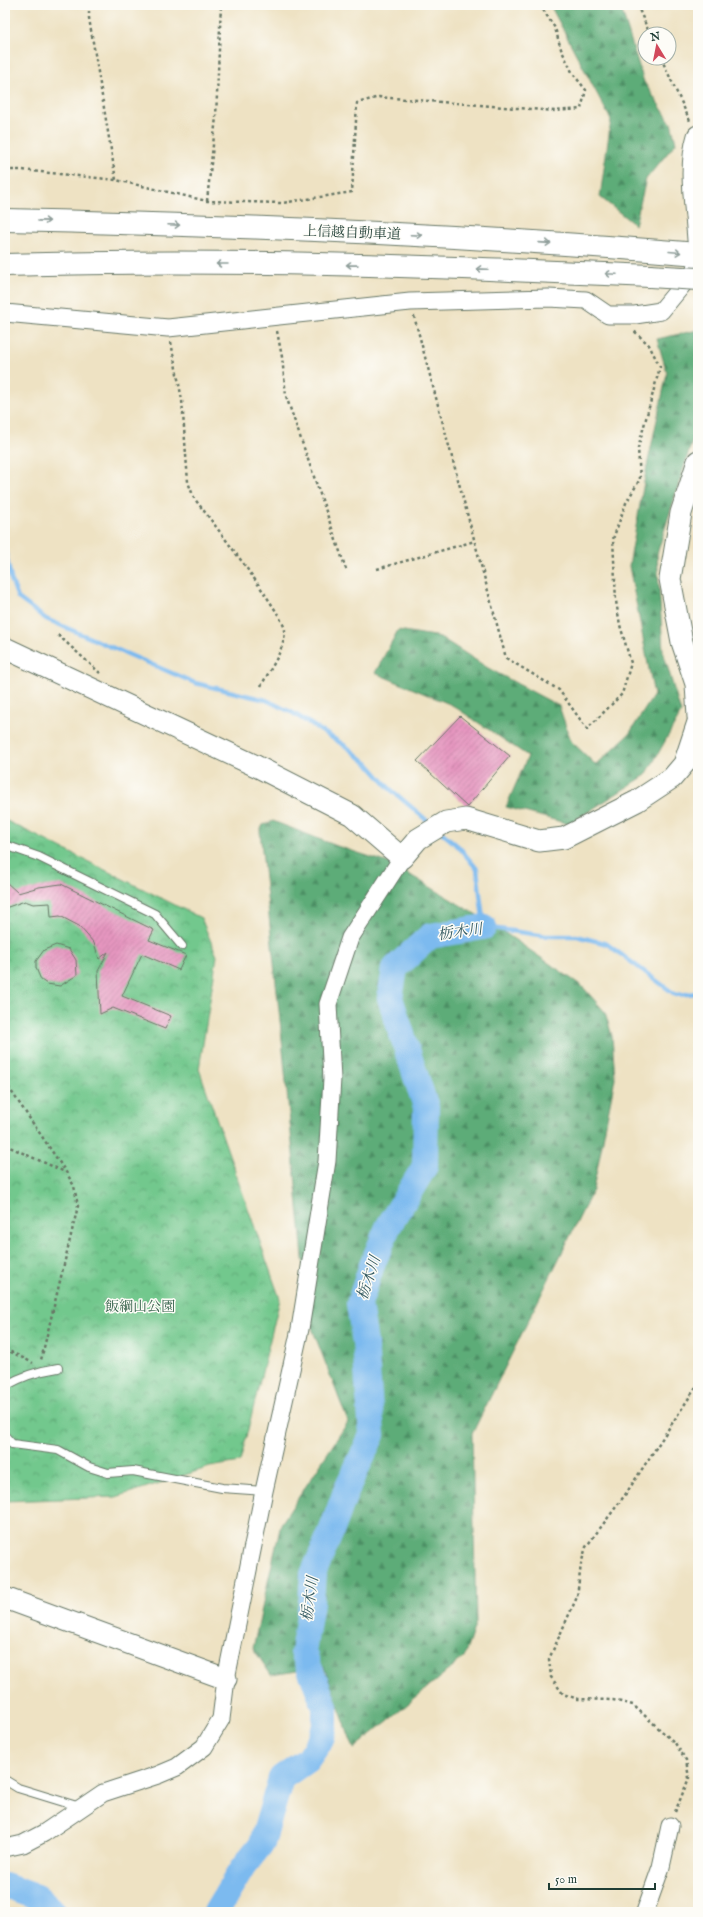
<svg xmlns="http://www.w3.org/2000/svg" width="703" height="1917" font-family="'IM FELL English','Noto Serif JP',serif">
  <defs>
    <pattern id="forest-firs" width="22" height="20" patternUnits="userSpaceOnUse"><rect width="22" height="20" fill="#5dac78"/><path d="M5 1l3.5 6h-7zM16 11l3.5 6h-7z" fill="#4c8d63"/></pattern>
    <pattern id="park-crowns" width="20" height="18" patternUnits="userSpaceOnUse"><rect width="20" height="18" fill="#72c88d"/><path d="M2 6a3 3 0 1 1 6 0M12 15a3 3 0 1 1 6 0" fill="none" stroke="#5da474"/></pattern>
    <pattern id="building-hatch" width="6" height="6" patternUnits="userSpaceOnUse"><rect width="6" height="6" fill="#e696c0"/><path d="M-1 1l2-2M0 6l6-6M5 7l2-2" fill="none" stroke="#ba7c9d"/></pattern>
  </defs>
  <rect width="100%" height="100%" fill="#fdfcf7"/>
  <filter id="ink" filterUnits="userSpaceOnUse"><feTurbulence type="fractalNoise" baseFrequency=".025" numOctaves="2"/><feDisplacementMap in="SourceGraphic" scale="8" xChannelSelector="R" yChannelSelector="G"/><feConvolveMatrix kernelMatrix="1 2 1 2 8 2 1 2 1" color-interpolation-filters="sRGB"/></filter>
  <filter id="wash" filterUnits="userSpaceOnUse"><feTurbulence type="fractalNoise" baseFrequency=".012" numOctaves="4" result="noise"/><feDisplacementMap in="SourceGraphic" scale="16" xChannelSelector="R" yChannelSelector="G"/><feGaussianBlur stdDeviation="0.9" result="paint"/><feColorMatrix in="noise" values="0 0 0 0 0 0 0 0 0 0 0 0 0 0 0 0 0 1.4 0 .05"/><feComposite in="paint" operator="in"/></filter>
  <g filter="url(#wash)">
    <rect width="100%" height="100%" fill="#eee2c3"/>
    <!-- forest -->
    <g fill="url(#forest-firs)" stroke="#3e7456">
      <polygon points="550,5 620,5 644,82 671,123 676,143 646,179 635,225 600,197 611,120"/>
      <polygon points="698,330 698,422 657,554 663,651 681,713 646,775 569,824 506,807 528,756 452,705 375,673 398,630 440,637 488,668 559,706 571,741 596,765 629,734 654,695 629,566 646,471 667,373 657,339"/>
      <polygon points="273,821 337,846 392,864 492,924 582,986 605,1012 612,1036 615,1078 593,1190 472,1434 476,1622 464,1657 354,1749 324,1667 271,1675 253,1648 281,1524 348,1422 309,1320 281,1030 260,831 263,825"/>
    </g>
    <!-- park -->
    <polygon fill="url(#park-crowns)" stroke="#488260" points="5,820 201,918 217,956 199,1069 280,1299 240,1462 210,1467 116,1497 5,1501"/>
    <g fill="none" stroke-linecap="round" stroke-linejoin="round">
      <!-- stream -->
      <g stroke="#7cbaef" stroke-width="4.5">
        <polyline points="5,550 11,579 18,598 46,619 195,683 266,700 293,713 347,747 368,764 389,788 431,824"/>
        <polyline points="440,831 459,847 477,869 484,927 546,936 577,936 607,944 676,995 698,993"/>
      </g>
      <!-- river -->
      <g stroke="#7cbaef" stroke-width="26">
        <polyline points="5,1886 36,1897 54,1912"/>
        <polyline points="216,1912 243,1867 262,1843 281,1778 307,1760 321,1740 325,1725 325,1706 303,1652 311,1603 313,1574 331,1532 346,1491 372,1435 365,1343 359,1304 372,1265 388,1227 425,1166 426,1107 390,998 395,968 430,936 484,927"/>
      </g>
    </g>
    <g id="blocks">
      <!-- building -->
      <g fill="url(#building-hatch)">
        <polygon points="460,716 510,756 467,807 417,761"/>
        <polygon points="5,881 18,893 39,887 61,884 154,930 149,940 186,955 179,970 142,954 122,996 171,1016 165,1029 113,1008 100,1014 98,971 108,952 99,959 94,943 79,926 60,916 51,917 50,903 33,904 25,901 5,908"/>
        <polygon points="56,945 69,949 76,960 77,975 60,986 47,984 41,980 36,968 36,961 44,950"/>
      </g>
    </g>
  </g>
  <g filter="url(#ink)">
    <use href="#blocks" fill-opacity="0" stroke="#677766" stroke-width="1"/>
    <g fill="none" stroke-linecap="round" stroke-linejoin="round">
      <defs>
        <g id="service">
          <polyline points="5,845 39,857 155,914 182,946"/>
          <path d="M5,1386C22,1376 38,1371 58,1368"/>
          <polyline points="5,1436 12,1444 58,1450 89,1467 108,1473 133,1471 222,1488 264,1491"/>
          <polyline points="5,1780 18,1788 80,1807"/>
        </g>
        <g id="minor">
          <polyline points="5,313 168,328 410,302 548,298 586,300 608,315 635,315 661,311 698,266"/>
          <polyline points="5,1848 23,1844 44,1833 103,1793 158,1775 177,1767 204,1747 221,1719 226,1679 264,1491 300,1329 327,1161 332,1079 328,1004 350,938 402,858"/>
          <polyline points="645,1912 661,1867 670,1826"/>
        </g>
        <g id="tertiary">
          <path d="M698,136C688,168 696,207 698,240"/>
          <polyline points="698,461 681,513 670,579 682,642 696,684 698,717"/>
          <polyline points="5,648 256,766 352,815 402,858 418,839 446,822 466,819 539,841 564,838 637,801 672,778 684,764 698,722"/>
          <polyline points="5,1598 226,1679"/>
        </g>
        <g id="motorway">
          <path d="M5,220C236,225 468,235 698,254"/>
          <path d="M5,265C220,258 436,266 650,276"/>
        </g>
      </defs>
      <!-- service casing -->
      <use href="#service" stroke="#677766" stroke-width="10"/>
      <!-- minor casing -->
      <use href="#minor" stroke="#677766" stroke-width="19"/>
      <!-- tertiary casing -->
      <use href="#tertiary" stroke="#677766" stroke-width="23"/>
      <!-- motorway casing -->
      <use href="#motorway" stroke="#677766" stroke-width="24"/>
      <!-- path -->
      <g stroke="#677766" stroke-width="2.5" stroke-dasharray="3 3" stroke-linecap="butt">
        <polyline points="89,5 89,18 116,180"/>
        <polyline points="637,5 650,34"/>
        <polyline points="661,58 690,121"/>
        <polyline points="5,170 22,170 116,180 207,201 282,203 352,192 357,103 379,97 555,111 581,109 586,90 573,74 561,49 555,28 540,5"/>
        <polyline points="207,201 216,117 221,5"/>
        <polyline points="414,316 506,658 559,690 587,729 622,694 631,663 620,625 616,601 613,539 626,503 640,479 638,448 660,367 649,345 633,330"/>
        <polyline points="277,331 282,357 286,396 347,572"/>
        <path d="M171,342L182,400L188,482L194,498C208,516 286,617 285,631C284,651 270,669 261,686"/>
        <polyline points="377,569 475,541"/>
        <polyline points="5,625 7,632"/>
        <polyline points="58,635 100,673"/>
        <polyline points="5,1082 66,1172 74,1186 78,1206 41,1360"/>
        <polyline points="5,1145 65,1172"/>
        <polyline points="5,1349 33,1363"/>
        <polyline points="5,1350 6,1374"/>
        <polyline points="675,1812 689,1778 686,1760 675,1743 633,1705 613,1700 578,1699 563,1694 551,1677 549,1659 577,1597 581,1564 586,1547 625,1495 698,1384"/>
      </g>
      <!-- service -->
      <use href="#service" stroke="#fff" stroke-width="8"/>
      <!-- minor -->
      <use href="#minor" stroke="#fff" stroke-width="17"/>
      <!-- tertiary -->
      <use href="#tertiary" stroke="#fff" stroke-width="21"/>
      <!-- motorway -->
      <use href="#motorway" stroke="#fff" stroke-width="22"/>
      <defs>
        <polyline id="motorway-bridge" points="650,276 698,279"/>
      </defs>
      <!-- motorway-bridge casing -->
      <use href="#motorway-bridge" stroke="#677766" stroke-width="24" stroke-linecap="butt"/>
      <!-- motorway-bridge -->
      <use href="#motorway-bridge" stroke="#fff" stroke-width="22"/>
    </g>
    <!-- one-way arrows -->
    <defs><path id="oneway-shaft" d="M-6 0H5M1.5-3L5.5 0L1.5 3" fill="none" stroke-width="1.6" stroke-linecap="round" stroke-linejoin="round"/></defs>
    <g stroke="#8f9e9a">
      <use href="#oneway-shaft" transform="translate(44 221) rotate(1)"/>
      <use href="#oneway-shaft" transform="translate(174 225) rotate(2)"/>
      <use href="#oneway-shaft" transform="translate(416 235) rotate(2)"/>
      <use href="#oneway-shaft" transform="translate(545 243) rotate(4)"/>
      <use href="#oneway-shaft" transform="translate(675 252) rotate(5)"/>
      <use href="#oneway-shaft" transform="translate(222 264) rotate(-180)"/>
      <use href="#oneway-shaft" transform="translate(352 265) rotate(-179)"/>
      <use href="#oneway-shaft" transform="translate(482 269) rotate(-178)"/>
      <use href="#oneway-shaft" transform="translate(611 274) rotate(-177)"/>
    </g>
  </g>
  <g text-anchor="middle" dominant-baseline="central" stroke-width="3" stroke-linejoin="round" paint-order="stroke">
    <!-- street labels -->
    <g font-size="14" fill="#1f3d34" stroke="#fdfcf7">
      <text transform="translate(352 233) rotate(2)">上信越自動車道</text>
    </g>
    <!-- park labels -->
    <g font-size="14" fill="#34604a" stroke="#fdfcf7">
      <text x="140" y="1307">飯綱山公園</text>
    </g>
    <!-- water labels -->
    <g font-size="15" font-style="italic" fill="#365c63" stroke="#fdfcf7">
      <text transform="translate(460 932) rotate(-8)">栃木川</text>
      <text transform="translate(369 1278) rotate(-72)">栃木川</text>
      <text transform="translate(310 1599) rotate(-82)">栃木川</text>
    </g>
  </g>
  <!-- margin -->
  <rect width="703" height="1917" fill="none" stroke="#fdfcf7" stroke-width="20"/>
  <!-- north arrow -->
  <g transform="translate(657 46) rotate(350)"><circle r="19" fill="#fdfcf7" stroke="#a4b0a9"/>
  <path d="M0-3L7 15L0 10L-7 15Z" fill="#d1495b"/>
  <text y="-6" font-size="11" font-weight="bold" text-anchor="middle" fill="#1f3d34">N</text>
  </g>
  <!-- scale -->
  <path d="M549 1883v6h106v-6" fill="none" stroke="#1f3d34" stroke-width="2"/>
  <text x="555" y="1883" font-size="12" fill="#1f3d34" stroke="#fdfcf7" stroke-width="3" paint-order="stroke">50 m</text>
</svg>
